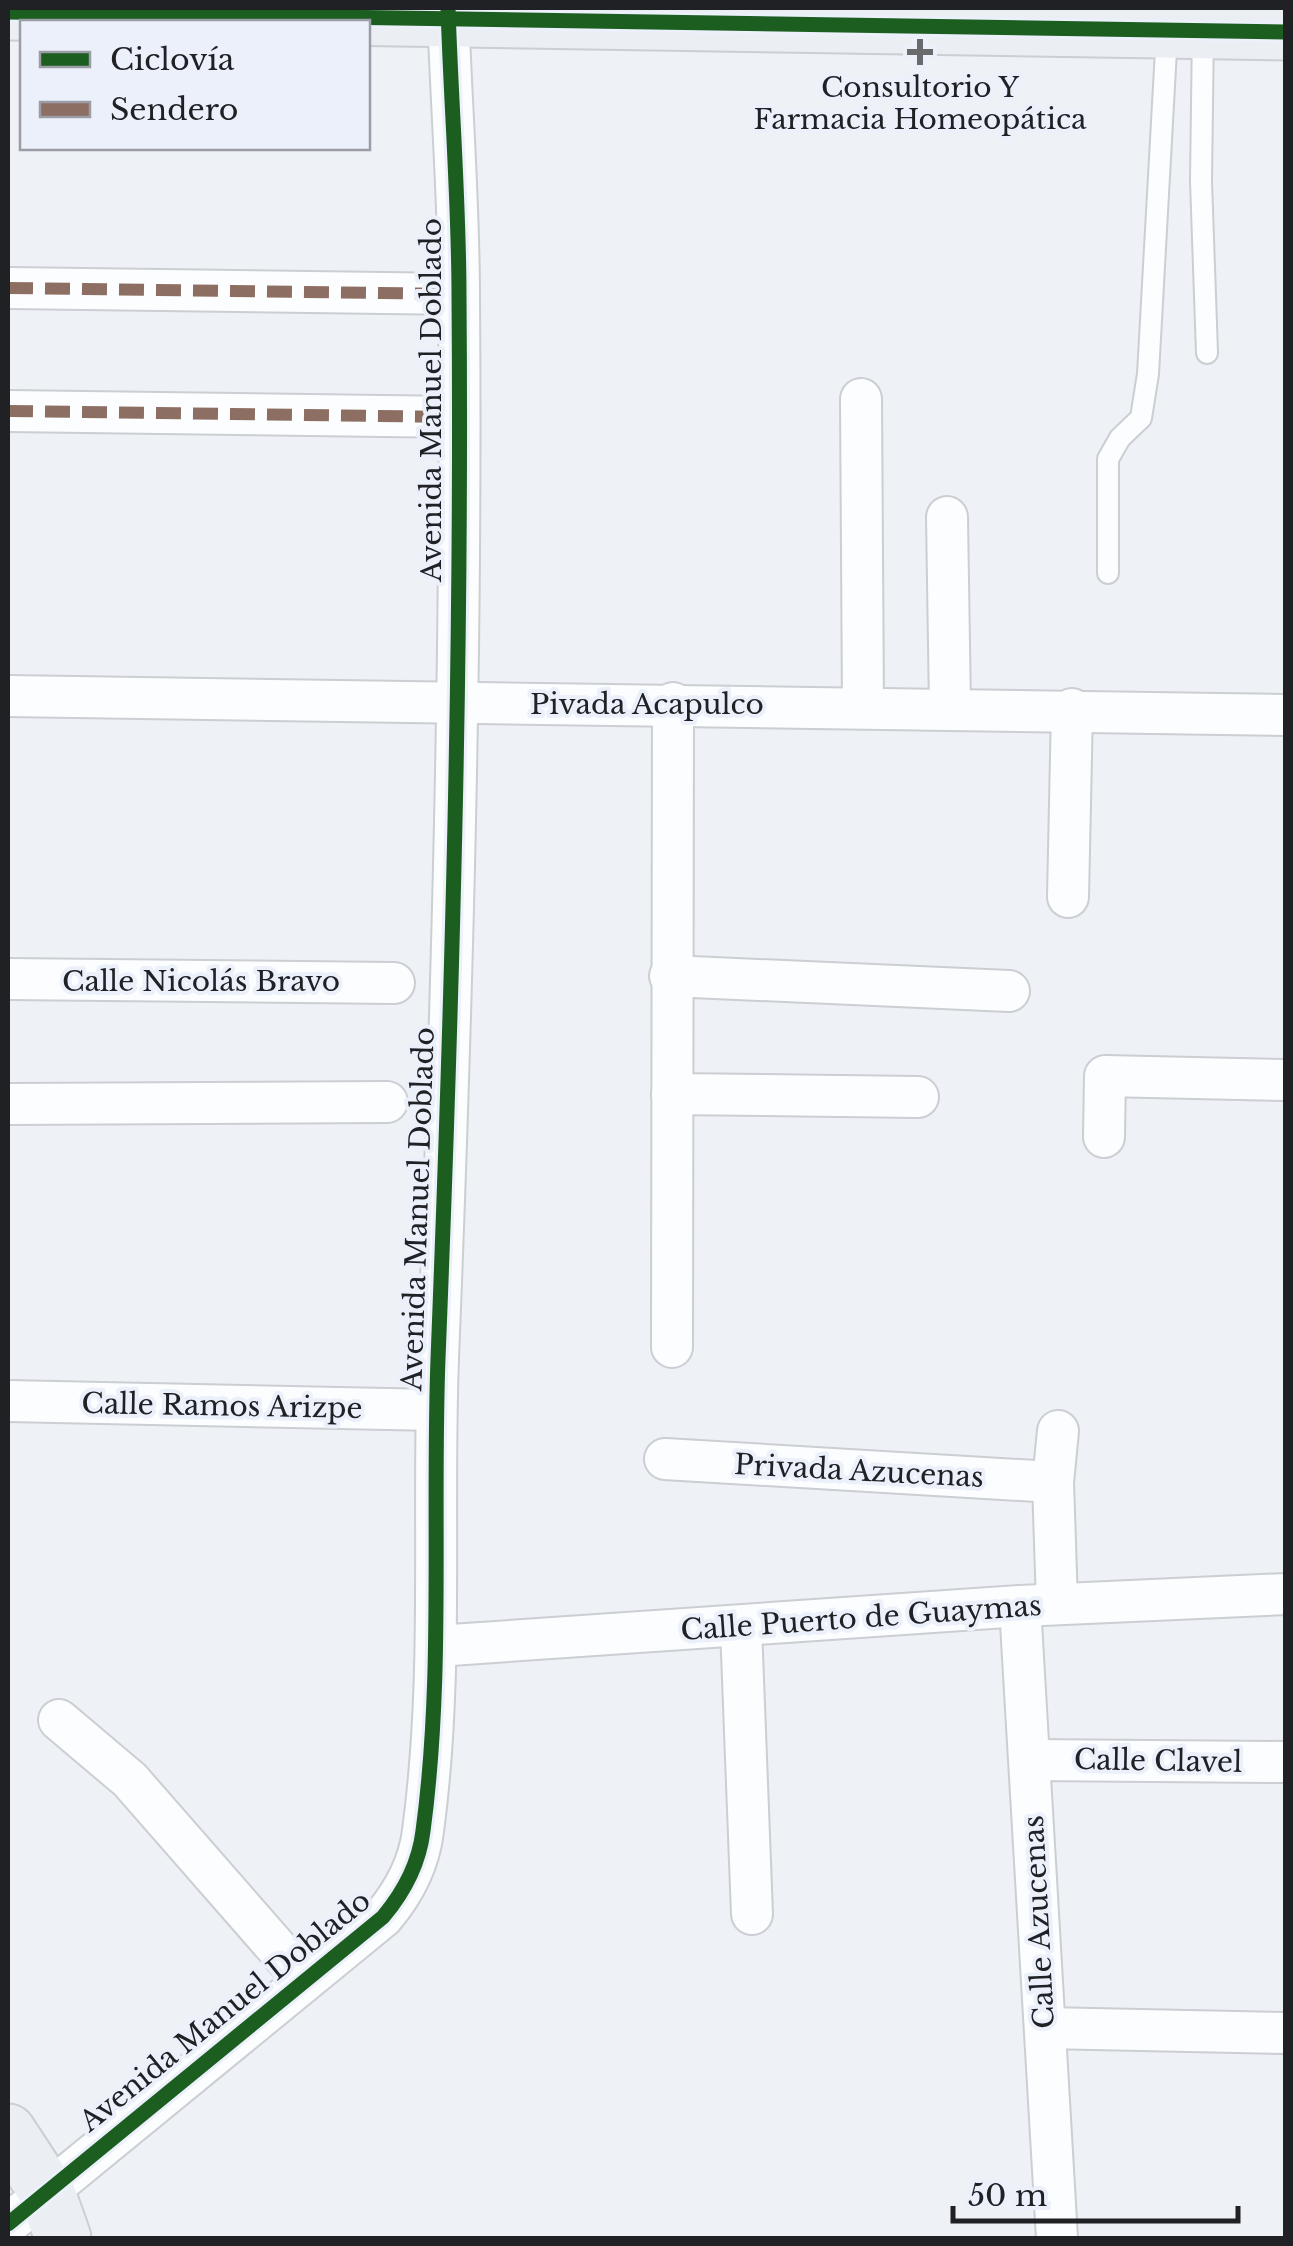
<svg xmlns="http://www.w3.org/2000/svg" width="1293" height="2246" font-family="'Libre Baskerville',serif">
  <rect width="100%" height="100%" fill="#eef1f6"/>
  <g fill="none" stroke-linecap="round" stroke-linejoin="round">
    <defs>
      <g id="lane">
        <polyline points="1203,30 1201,181 1207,353"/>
        <polyline points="1108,573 1108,459 1120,438 1141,418 1148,374 1167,32"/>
      </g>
      <g id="street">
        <polyline points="8,288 459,294"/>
        <polyline points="861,399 863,706"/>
        <polyline points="8,411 458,417"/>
        <polyline points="947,517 950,708"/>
        <polyline points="8,696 1286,715"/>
        <polyline points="1068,897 1072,709"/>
        <polyline points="670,976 1009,991"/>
        <polyline points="8,979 394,983"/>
        <polyline points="672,1094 918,1097"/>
        <polyline points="8,1104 387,1102"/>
        <polyline points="1104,1137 1105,1076 1286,1080"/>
        <polyline points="672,1347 673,703"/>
        <polyline points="8,1401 436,1410"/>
        <polyline points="665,1459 1053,1482"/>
        <polyline points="1057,1604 1053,1482 1058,1431"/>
        <polyline points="1020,1606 1057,2238"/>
        <polyline points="741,1627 752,1914"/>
        <polyline points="436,1646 1020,1606 1286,1594"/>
        <polyline points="59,1720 130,1780 303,1978"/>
        <polyline points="1030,1760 1286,1762"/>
        <polyline points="1045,2028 1286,2033"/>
        <path d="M8,2224L383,1917C404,1892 419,1864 423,1831C444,1675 432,1516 438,1359C452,1005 462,650 459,297C459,200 451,104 448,8"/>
      </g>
      <g id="secondary">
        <polyline points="8,12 1286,32"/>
        <polyline points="8,2132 46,2190 63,2238"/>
      </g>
    </defs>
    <!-- lane casing -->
    <use href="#lane" stroke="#cbced2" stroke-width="24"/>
    <!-- street casing -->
    <use href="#street" stroke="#cbced2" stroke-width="44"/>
    <!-- secondary casing -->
    <use href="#secondary" stroke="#cbced2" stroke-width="59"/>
    <!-- lane -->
    <use href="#lane" stroke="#fcfdfe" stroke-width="20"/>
    <!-- street -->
    <use href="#street" stroke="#fcfdfe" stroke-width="40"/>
    <!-- secondary -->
    <use href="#secondary" stroke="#ebeff3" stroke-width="55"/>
    <!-- quiet -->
    <g stroke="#8d6e63" stroke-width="12" stroke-dasharray="25 12" stroke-linecap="butt">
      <polyline points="8,288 459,294"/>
      <polyline points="8,411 458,417"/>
    </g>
    <defs>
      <g id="cycleway">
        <polyline points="8,12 1286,32"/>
        <path d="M8,2224L383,1917C404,1892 419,1864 423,1831C444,1675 432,1516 438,1359C452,1005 462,650 459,297C459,200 451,104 448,8"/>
      </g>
    </defs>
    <!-- cycleway casing -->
    <use href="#cycleway" stroke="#ebf0fa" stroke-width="21"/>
    <!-- cycleway -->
    <use href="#cycleway" stroke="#1b5e20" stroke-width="15"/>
  </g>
  <!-- markers -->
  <path fill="#686a6e" stroke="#ebf0fa" stroke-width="4" d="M915 37h10v10h10v10h-10v10h-10v-10h-10v-10h10z"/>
  <g text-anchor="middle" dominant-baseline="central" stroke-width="8" stroke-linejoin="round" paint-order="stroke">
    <!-- poi labels -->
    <g font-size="28" fill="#202125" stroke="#ebf0fa">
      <text x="920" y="87">Consultorio Y<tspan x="920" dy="32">Farmacia Homeopática</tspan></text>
    </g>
    <!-- street labels -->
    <g font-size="28" fill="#202125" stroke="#ebf0fa">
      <text transform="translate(431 400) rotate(-90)">Avenida Manuel Doblado</text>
      <text x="647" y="704">Pivada Acapulco</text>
      <text x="201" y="981">Calle Nicolás Bravo</text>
      <text transform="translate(418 1209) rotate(-88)">Avenida Manuel Doblado</text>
      <text transform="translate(222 1406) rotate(1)">Calle Ramos Arizpe</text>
      <text transform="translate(859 1471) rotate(3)">Privada Azucenas</text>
      <text transform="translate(861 1618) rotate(-4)">Calle Puerto de Guaymas</text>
      <text transform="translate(1158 1761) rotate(1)">Calle Clavel</text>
      <text transform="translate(1039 1922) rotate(-93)">Calle Azucenas</text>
      <text transform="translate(225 2011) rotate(-39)">Avenida Manuel Doblado</text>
    </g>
  </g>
  <!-- border -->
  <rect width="1293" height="2246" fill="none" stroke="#202125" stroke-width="20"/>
  <!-- legend -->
  <rect x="20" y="20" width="350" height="130" fill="#ebf0fa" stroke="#9a9da5" stroke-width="2.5"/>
  <rect x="40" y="52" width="50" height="15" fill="#1b5e20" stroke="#9a9da5" stroke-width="2.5"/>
  <text x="110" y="70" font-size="30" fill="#202125">Ciclovía</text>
  <rect x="40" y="102" width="50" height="15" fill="#8d6e63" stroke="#9a9da5" stroke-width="2.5"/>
  <text x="110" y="120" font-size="30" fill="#202125">Sendero</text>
  <!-- scale -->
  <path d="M953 2206v15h285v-15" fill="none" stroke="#202125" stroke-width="5"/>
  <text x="968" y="2206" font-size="30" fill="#202125" stroke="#ebf0fa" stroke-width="8" paint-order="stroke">50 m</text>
</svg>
